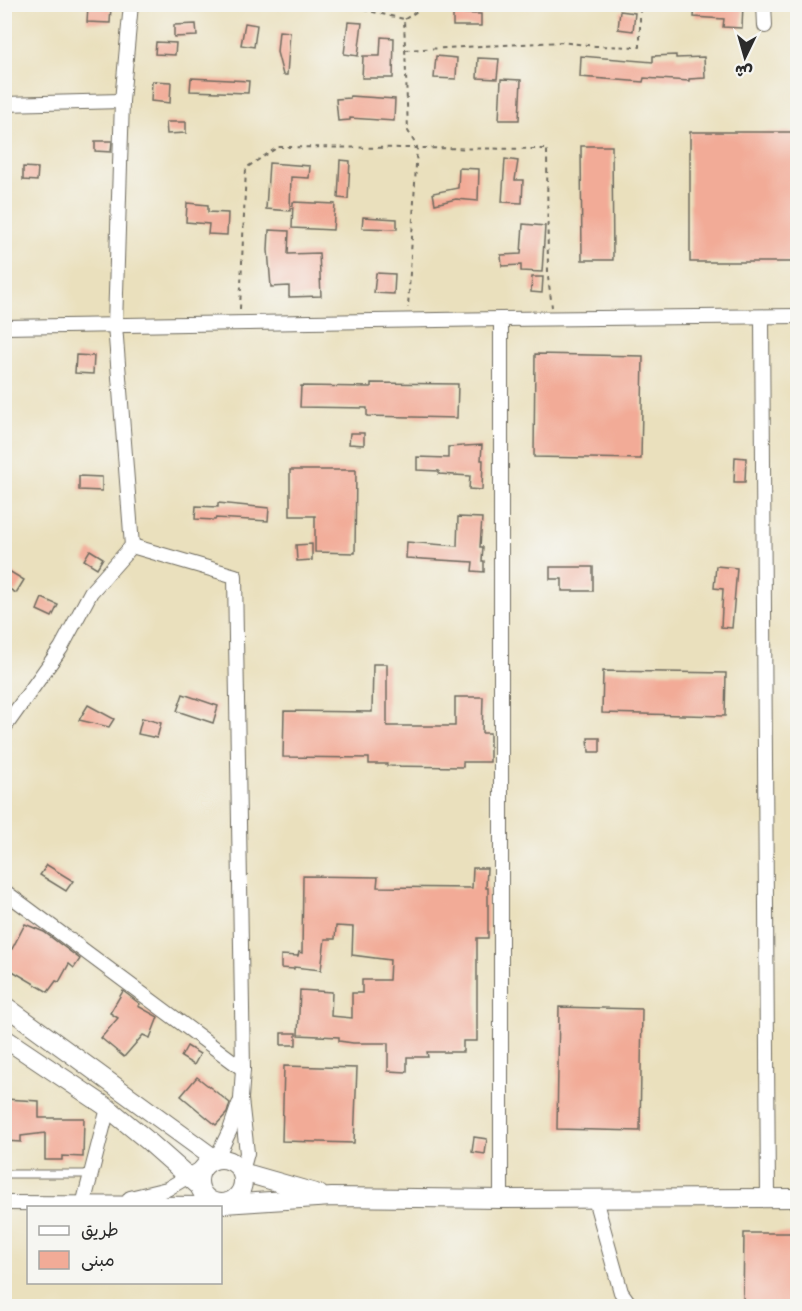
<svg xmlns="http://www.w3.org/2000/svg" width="802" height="1311" font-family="Caveat,'Playpen Sans Arabic',sans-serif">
  <rect width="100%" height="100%" fill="#f6f6f2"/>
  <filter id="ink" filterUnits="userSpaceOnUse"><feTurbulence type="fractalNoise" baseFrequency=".0167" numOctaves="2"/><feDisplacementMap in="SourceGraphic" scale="12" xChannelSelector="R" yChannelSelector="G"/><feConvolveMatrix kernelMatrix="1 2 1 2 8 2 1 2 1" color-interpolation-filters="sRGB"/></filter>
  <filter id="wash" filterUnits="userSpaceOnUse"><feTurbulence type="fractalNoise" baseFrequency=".008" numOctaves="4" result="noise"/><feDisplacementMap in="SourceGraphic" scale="24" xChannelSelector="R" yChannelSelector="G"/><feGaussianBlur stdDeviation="1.35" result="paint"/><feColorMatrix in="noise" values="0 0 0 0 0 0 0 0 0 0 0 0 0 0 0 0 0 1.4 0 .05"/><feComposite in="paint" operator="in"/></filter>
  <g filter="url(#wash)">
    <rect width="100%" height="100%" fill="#eae0bd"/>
    <g id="blocks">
      <!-- building -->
      <g fill="#f2ab97">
        <polygon points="695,4 743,4 742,28 723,27 724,19 694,17"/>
        <polygon points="88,6 111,7 110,23 87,22"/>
        <polygon points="620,11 635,13 633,31 618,29"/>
        <polygon points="453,13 481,14 481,26 453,26"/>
        <polygon points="348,22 362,23 358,56 344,54"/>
        <polygon points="245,23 257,25 254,47 241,45"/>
        <polygon points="196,24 197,36 174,37 174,25"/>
        <polygon points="279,31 290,32 287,75 283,75 277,52"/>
        <polygon points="381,37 394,38 393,78 362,78 363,56 380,56"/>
        <polygon points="156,42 176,43 175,55 155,54"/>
        <polygon points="676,55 676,58 704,57 705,78 689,79 689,81 644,78 643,82 580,77 581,56 653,62 653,56"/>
        <polygon points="436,56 457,58 456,79 434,78"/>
        <polygon points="478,58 499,59 497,79 477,78"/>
        <polygon points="191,78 249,81 248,93 190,91"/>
        <polygon points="501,79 521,80 519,120 499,120"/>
        <polygon points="152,81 171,82 170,103 151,101"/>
        <polygon points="350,96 395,99 394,121 350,118 350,120 338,121 336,99 350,98"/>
        <polygon points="166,122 186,122 186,133 167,134"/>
        <rect x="690" y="132" width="108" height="130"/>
        <polygon points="95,141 112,141 111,152 95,151"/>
        <polygon points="581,146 612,146 613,260 582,260"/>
        <polygon points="505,159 518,161 515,180 523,180 522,203 502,202"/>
        <polygon points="340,160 350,161 348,199 338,198"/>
        <polygon points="269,163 310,166 309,178 291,177 290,211 266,209"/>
        <polygon points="23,167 38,168 37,181 23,180"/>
        <polygon points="459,168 479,169 478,201 456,199 435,204 433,193 458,188"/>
        <polygon points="293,202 335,204 333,230 292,228"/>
        <polygon points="187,203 208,205 208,212 228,213 227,235 208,234 209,224 186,222"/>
        <polygon points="363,217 397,219 397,229 362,228"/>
        <polygon points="523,224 545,226 542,272 521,271 521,265 502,266 501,255 521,254"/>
        <polygon points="269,230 289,231 288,254 319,253 321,296 289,297 289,286 271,287 268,250"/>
        <polygon points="376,273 395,274 394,294 374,293"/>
        <polygon points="532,277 543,277 542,293 531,292"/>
        <polygon points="535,354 643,356 641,459 534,457"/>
        <polygon points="76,355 94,356 93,374 75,373"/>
        <polygon points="371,383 458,384 457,418 367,416 367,408 300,407 301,386 371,387"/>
        <polygon points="350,433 364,433 364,445 349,444"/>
        <polygon points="482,445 481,460 483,460 482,490 469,489 470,476 439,474 439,471 417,470 417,457 448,458 448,447"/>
        <polygon points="735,457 746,458 745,482 734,482"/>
        <polygon points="290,470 356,470 355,553 315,552 315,516 290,516"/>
        <polygon points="79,476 102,477 102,491 79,490"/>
        <polygon points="218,503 269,508 268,521 216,518 215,520 195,519 196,506 218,507"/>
        <polygon points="458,517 482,518 480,547 483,547 482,561 484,561 484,572 472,571 473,562 406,558 407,542 457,546"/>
        <polygon points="312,544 312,560 297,561 296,545"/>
        <polygon points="90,550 103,558 97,568 84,560"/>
        <polygon points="716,566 737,568 732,628 721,627 723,589 714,588"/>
        <polygon points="550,567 593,567 593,591 562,591 562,579 550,579"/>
        <polygon points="4,568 24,580 16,593 4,586"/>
        <polygon points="42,598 58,605 52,617 37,610"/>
        <polygon points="373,664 387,664 387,726 455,726 455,697 483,697 482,733 490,733 490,762 463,762 463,767 387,766 387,764 369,764 369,758 283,757 284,711 372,712"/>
        <polygon points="603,671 726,673 725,716 602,713"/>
        <polygon points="183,694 218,706 213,723 177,711"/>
        <polygon points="88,705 114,719 109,727 79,720"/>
        <polygon points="142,718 161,723 157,738 138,734"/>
        <polygon points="588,738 600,738 600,752 589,752"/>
        <polygon points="47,865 73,881 66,891 40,875"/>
        <polygon points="473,868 487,868 486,888 488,888 488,938 477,938 477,1041 463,1041 463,1052 427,1052 428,1057 407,1057 407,1072 388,1071 388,1043 353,1043 339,1041 339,1037 298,1035 300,990 332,992 331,1016 352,1018 352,993 362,993 362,980 389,980 390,960 352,955 353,927 336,926 335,939 325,939 321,970 294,967 294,969 281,968 281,955 298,956 299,952 302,953 303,876 378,877 377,887 472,888"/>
        <polygon points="25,924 44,932 80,959 74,968 69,964 59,982 56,981 48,992 4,966 4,945 12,949"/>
        <polygon points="123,991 140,1004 138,1006 158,1017 150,1038 143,1035 124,1057 101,1038 118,1018 110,1013"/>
        <polygon points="559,1007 642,1009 640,1131 557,1129"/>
        <rect x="281" y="1033" width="15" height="12"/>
        <polygon points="187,1046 200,1054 194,1065 181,1057"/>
        <polygon points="284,1066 357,1068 354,1143 282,1141"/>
        <polygon points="197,1077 230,1103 227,1113 216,1125 181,1096"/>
        <polygon points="4,1099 39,1101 39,1118 84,1118 83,1157 62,1156 62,1160 45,1160 45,1133 21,1136 21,1142 4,1141"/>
        <polygon points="474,1137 487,1139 485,1154 472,1152"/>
        <polygon points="744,1233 794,1233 794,1272 798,1272 798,1306 743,1306"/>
      </g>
    </g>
  </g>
  <g filter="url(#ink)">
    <use href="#blocks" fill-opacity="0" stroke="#6e6a5e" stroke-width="1.5"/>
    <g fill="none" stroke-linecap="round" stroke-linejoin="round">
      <defs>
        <polyline id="service" points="4,1174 90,1174"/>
        <g id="minor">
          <polyline points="131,4 122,101 115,325 132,546"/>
          <polyline points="764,4 765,26"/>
          <polyline points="4,104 122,101"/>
          <polyline points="762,317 768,1198"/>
          <polyline points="4,327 501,319"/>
          <polyline points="4,728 61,648 91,592 132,546 235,576 243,1069 241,1099 247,1153 242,1171"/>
          <polyline points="4,891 243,1069"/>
          <polyline points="216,1159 230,1130 239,1104"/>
          <polyline points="130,1198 167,1189 202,1168"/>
          <polyline points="501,1199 501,319 798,316"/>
          <polyline points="595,1199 621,1292 631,1306"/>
          <polyline points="4,1203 220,1204"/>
          <polyline points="83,1205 108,1108"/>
        </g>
        <g id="tertiary">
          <polyline points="4,1005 215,1159"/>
          <polyline points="4,1038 108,1108 147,1140 199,1186"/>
          <circle cx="221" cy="1181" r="22"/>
          <polyline points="242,1172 319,1194"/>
          <polyline points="224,1204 332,1197 501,1199 798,1198"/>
        </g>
      </defs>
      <!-- service casing -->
      <use href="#service" stroke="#6e6a5e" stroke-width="9"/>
      <!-- minor casing -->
      <use href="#minor" stroke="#6e6a5e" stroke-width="16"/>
      <!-- tertiary casing -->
      <use href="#tertiary" stroke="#6e6a5e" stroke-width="20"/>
      <!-- path -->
      <g stroke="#6e6a5e" stroke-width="2" stroke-dasharray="4.5 4.5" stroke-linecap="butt">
        <polyline points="337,4 404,19 408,131 417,147 408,308"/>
        <polyline points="405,19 428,4"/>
        <polyline points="405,50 561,42 595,46 640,47 640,4"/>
        <polyline points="240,309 246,168 278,147 547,149 548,277 552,307"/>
      </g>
      <!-- service -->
      <use href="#service" stroke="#fff" stroke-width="7"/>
      <!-- minor -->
      <use href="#minor" stroke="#fff" stroke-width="14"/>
      <!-- tertiary -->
      <use href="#tertiary" stroke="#fff" stroke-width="18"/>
    </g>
  </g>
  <!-- margin -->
  <rect width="802" height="1311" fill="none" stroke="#f6f6f2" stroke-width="24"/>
  <!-- legend -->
  <rect x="27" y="1206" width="195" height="78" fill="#f6f6f2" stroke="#a5a5a2" stroke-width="1.5"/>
  <rect x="39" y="1226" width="30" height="9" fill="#ffffff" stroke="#a5a5a2" stroke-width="1.5"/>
  <text x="81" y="1236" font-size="18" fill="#2b2b2b">طريق</text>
  <rect x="39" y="1251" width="30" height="18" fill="#f2ab97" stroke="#a5a5a2" stroke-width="1.5"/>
  <text x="81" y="1266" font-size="18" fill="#2b2b2b">مبنى</text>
  <!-- north arrow -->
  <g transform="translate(745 57) rotate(185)" stroke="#f6f6f2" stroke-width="4.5" paint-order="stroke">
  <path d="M0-4.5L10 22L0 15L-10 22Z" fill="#2b2b2b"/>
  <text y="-9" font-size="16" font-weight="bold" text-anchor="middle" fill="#2b2b2b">ش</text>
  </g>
</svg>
